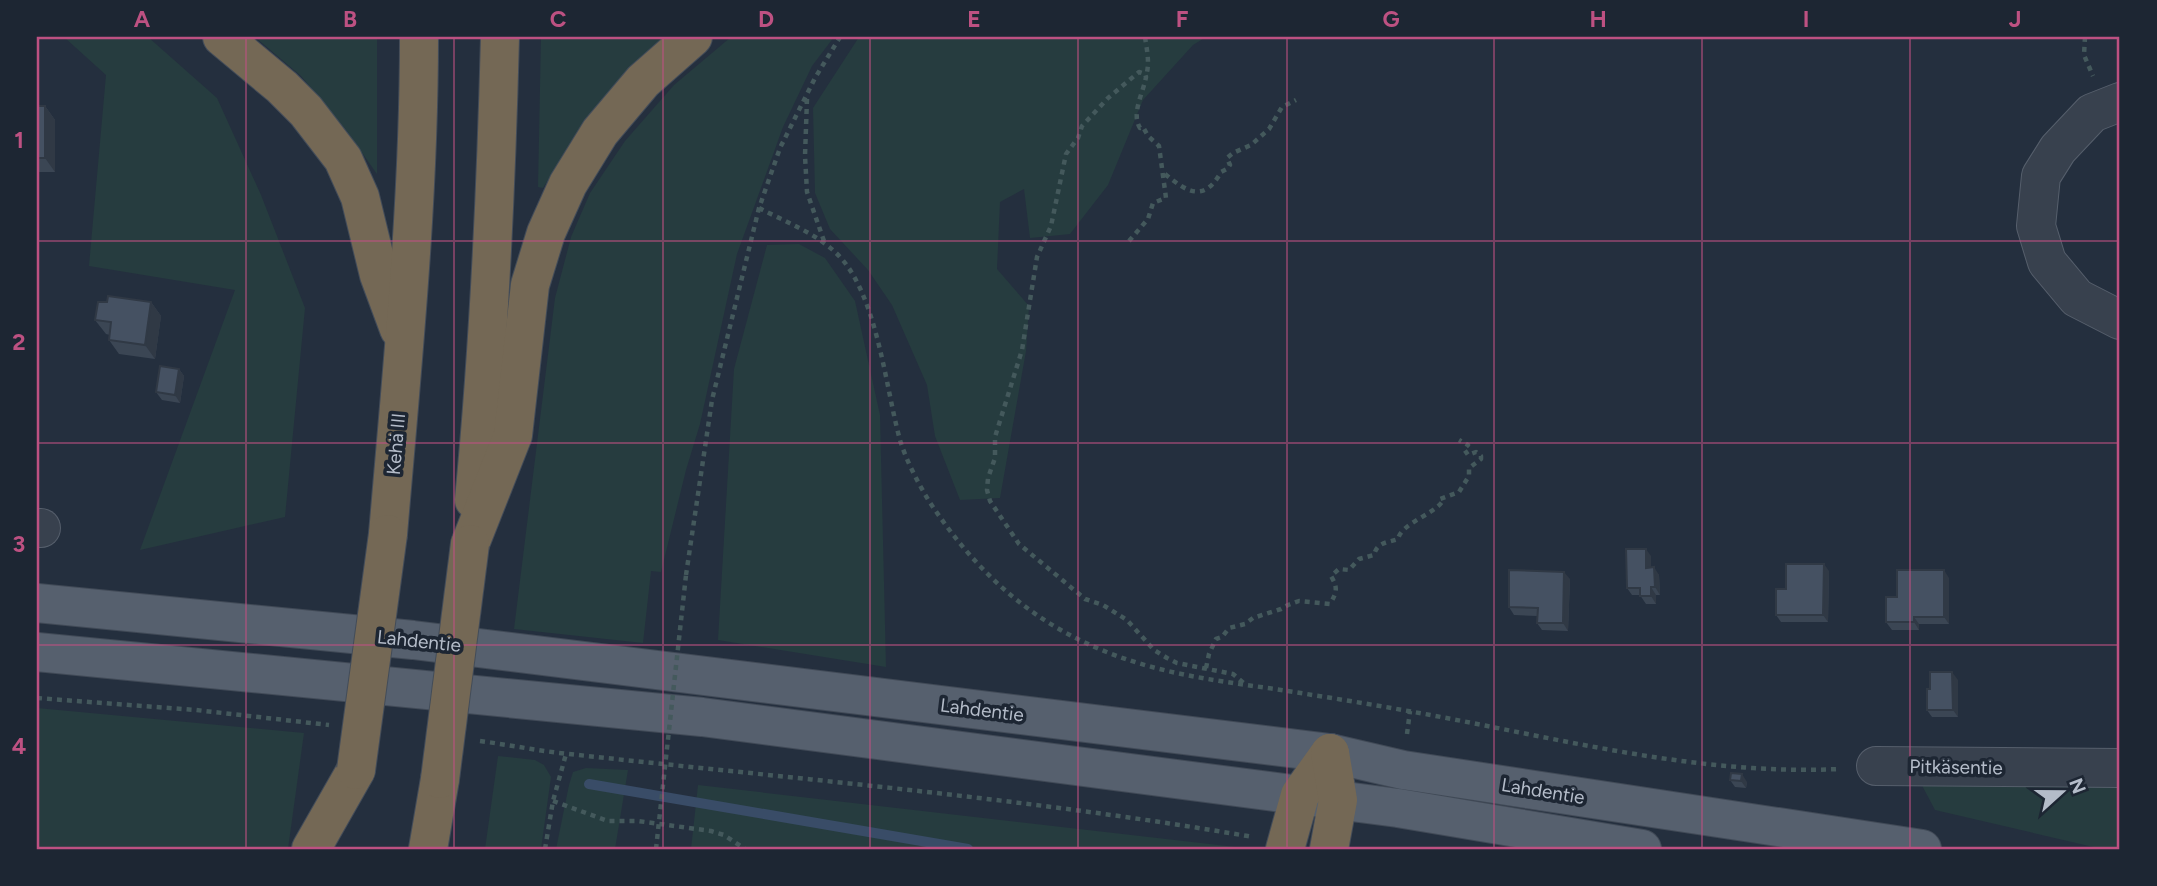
<svg xmlns="http://www.w3.org/2000/svg" width="2157" height="886" font-family="Figtree,sans-serif">
  <rect width="100%" height="100%" fill="#242f3e"/>
  <!-- green -->
  <g fill="#263c3f">
    <polygon points="64,37 148,37 217,98 261,195 305,308 285,517 140,550 235,290 89,266 106,75"/>
    <polygon points="255,37 377,37 377,174 346,130 301,76"/>
    <polygon points="541,37 664,37 578,131 543,188 538,187"/>
    <polygon points="731,37 834,37 812,66 783,127 737,254 700,424 686,470 661,572 651,571 643,643 514,629 555,298 571,237 590,193 625,141 674,85"/>
    <polygon points="859,37 1206,37 1193,45 1143,100 1108,185 1070,234 1030,238 1024,189 1000,202 997,269 1029,306 1026,351 1000,498 960,500 935,436 927,385 892,305 868,270 830,229 815,193 813,108"/>
    <polygon points="799,244 825,258 855,301 880,415 886,667 718,640 734,369 767,245"/>
    <polygon points="37,708 304,733 288,849 37,849"/>
    <polygon points="498,756 535,760 544,765 551,777 541,849 485,849"/>
    <polygon points="586,768 628,770 615,849 556,849 569,785 573,772"/>
    <polygon points="1918,778 2120,781 2120,849 2102,849 1935,810"/>
    <polygon points="698,785 1253,849 691,849"/>
  </g>
  <g fill="none" stroke-linecap="round" stroke-linejoin="round">
    <!-- stream -->
    <polyline stroke="#394c67" stroke-width="10" points="589,784 968,849"/>
    <defs>
      <g id="minor">
        <polyline points="2120,102 2092,113 2058,149 2041,176 2036,226 2047,262 2077,298 2120,320"/>
        <polyline points="37,528 41,528"/>
        <polyline points="1876,766 2120,768"/>
      </g>
      <g id="major">
        <polyline points="37,603 413,640 1330,753 1403,770 1922,849"/>
        <polyline points="37,652 702,717 1398,808 1642,849"/>
      </g>
      <g id="highway">
        <polyline points="222,37 282,87 306,111 343,159 360,197 379,275 399,329"/>
        <path d="M474,500C489,346 496,192 500,37"/>
        <path d="M388,534C402,369 419,203 419,37"/>
        <polyline points="470,544 513,435 530,285 546,233 568,184 600,132 643,81 693,37"/>
        <polyline points="311,849 356,770"/>
        <polyline points="428,849 440,779"/>
        <polyline points="1285,849 1300,795 1330,753"/>
        <polyline points="1329,849 1338,800 1330,753"/>
      </g>
    </defs>
    <!-- minor casing -->
    <use href="#minor" stroke="#565f6c" stroke-width="40"/>
    <!-- major casing -->
    <use href="#major" stroke="#414a57" stroke-width="40"/>
    <!-- highway casing -->
    <use href="#highway" stroke="#434c59" stroke-width="40"/>
    <!-- path -->
    <g stroke="#44595c" stroke-width="4.5" stroke-dasharray="5 5" stroke-linecap="butt">
      <path d="M1145,37C1147,51 1150,63 1146,76"/>
      <polyline points="2085,37 2084,55 2093,76"/>
      <polyline points="807,99 805,156 807,192 825,244"/>
      <path d="M1165,174C1187,192 1204,203 1221,172L1227,169L1230,165L1227,158L1233,153L1251,145L1269,129L1282,107L1296,100"/>
      <path d="M759,208C784,221 815,233 835,252C877,290 885,386 900,440C906,460 918,483 929,501C969,562 1019,612 1086,643C1147,672 1210,680 1275,689C1319,696 1364,703 1408,711C1551,736 1694,776 1840,769"/>
      <path d="M1129,241L1148,219L1153,203L1166,198L1159,146L1148,136L1143,127L1140,128C1131,113 1143,94 1146,77L1145,74L1139,72L1108,98L1082,126L1078,138L1066,154L1051,226L1037,257L1022,350L995,437V458L988,478L987,490L990,501L1019,544L1085,599L1103,605L1127,620L1154,650L1167,658L1177,663L1233,674L1246,685"/>
      <polyline points="686,575 712,400 759,208 780,148 815,78 840,37"/>
      <path d="M1206,668L1209,654L1216,639L1222,637L1229,628L1245,624L1253,618L1281,609L1288,605L1299,601L1330,604C1337,592 1338,588 1331,576L1339,569L1349,570L1359,559L1374,555C1377,542 1387,543 1398,539C1401,524 1432,515 1442,502L1440,499L1459,492L1469,476V468L1481,459V456L1476,452L1468,455L1464,449L1468,445L1459,440"/>
      <polyline points="37,698 196,710 329,725"/>
      <polyline points="1407,734 1410,711"/>
      <path d="M480,741C510,745 539,751 569,754C797,779 1027,798 1253,837"/>
      <polyline points="553,801 608,821 638,821 711,831 724,835 745,849"/>
      <polyline points="545,849 553,801 566,754"/>
    </g>
    <!-- minor -->
    <use href="#minor" stroke="#38414e" stroke-width="38"/>
    <!-- major -->
    <use href="#major" stroke="#56606e" stroke-width="38"/>
    <!-- highway -->
    <use href="#highway" stroke="#746855" stroke-width="38"/>
    <defs>
      <g id="highway-bridge">
        <polyline points="356,770 388,534"/>
        <polyline points="440,779 470,544"/>
      </g>
    </defs>
    <!-- highway-bridge casing -->
    <use href="#highway-bridge" stroke="#434c59" stroke-width="40" stroke-linecap="butt"/>
    <!-- path-bridge -->
    <polyline stroke="#44595c" stroke-width="4.5" stroke-dasharray="5 5" stroke-linecap="butt" points="656,849 686,575"/>
    <!-- highway-bridge -->
    <use href="#highway-bridge" stroke="#746855" stroke-width="38"/>
  </g>
  <!-- wall -->
  <g fill="#3b4654">
    <polygon points="37,106 45,106 55,120 55,172 37,172"/>
    <polygon points="151,302 161,316 155,359 119,354 109,340 110,335 106,334 95,320"/>
    <polygon points="179,369 184,376 180,403 162,400 156,392"/>
    <polygon points="1651,556 1651,568 1659,575 1660,595 1656,595 1656,604 1646,604 1640,595 1632,595 1627,588"/>
    <polygon points="1829,571 1828,622 1781,622 1776,615 1786,589"/>
    <polygon points="1949,578 1949,624 1919,624 1919,630 1892,630 1886,622"/>
    <polygon points="1570,579 1568,631 1542,630 1537,623 1537,616 1514,615 1509,607"/>
    <polygon points="1958,680 1958,717 1932,717 1927,710 1930,689"/>
    <polygon points="1730,780 1747,782 1746,788 1735,787"/>
  </g>
  <!-- shaded-wall -->
  <g fill="#303945">
    <polygon points="45,106 55,120 55,172 45,158"/>
    <polygon points="151,302 161,316 155,359 145,345"/>
    <polygon points="179,369 184,376 180,403 175,395"/>
    <polygon points="1646,549 1651,556 1651,575 1646,568"/>
    <polygon points="1824,564 1829,571 1828,622 1823,615"/>
    <polygon points="1654,567 1659,575 1660,595 1655,587"/>
    <polygon points="1944,570 1949,578 1949,624 1944,617"/>
    <polygon points="1564,572 1570,579 1568,631 1563,623"/>
    <polygon points="1651,587 1656,595 1656,604 1651,596"/>
    <polygon points="1914,617 1919,624 1919,630 1914,622"/>
    <polygon points="1952,672 1958,680 1958,717 1953,710"/>
    <polygon points="1742,774 1747,782 1746,788 1741,781"/>
  </g>
  <!-- building -->
  <g fill="#455162" stroke="#303945" stroke-width="2">
    <rect x="37" y="106" width="8" height="52"/>
    <polygon points="108,296 151,302 145,345 109,340 111,322 95,320 98,302 107,302"/>
    <polygon points="160,366 179,369 175,395 156,392"/>
    <polygon points="1626,549 1646,549 1646,568 1654,567 1655,587 1651,587 1651,596 1640,596 1640,588 1627,588"/>
    <polygon points="1786,564 1824,564 1823,615 1776,615 1776,589 1786,589"/>
    <polygon points="1509,570 1564,572 1563,623 1537,623 1538,608 1509,607"/>
    <polygon points="1897,570 1944,570 1944,617 1914,617 1914,622 1886,622 1886,597 1897,597"/>
    <polygon points="1930,672 1952,672 1953,710 1927,710 1927,689 1930,689"/>
    <polygon points="1731,773 1742,774 1741,781 1730,780"/>
  </g>
  <!-- grid -->
  <path fill="none" stroke="#bd5182" stroke-width="2" stroke-opacity="0.55" d="M246,37V849M454,37V849M663,37V849M870,37V849M1078,37V849M1287,37V849M1494,37V849M1702,37V849M1910,37V849M37,241H2120M37,443H2120M37,645H2120"/>
  <g text-anchor="middle" dominant-baseline="central" stroke-width="7" stroke-linejoin="round" paint-order="stroke">
    <!-- street labels -->
    <g font-size="19" fill="#b4bcc9" stroke="#1d2633">
      <text transform="translate(396 444) rotate(-85)">Kehä III</text>
      <text transform="translate(419 641) rotate(6)">Lahdentie</text>
      <text transform="translate(982 710) rotate(7)">Lahdentie</text>
      <text transform="translate(1956 767) rotate(1)">Pitkäsentie</text>
      <text transform="translate(1543 791) rotate(9)">Lahdentie</text>
    </g>
  </g>
  <!-- border -->
  <rect width="2157" height="886" fill="none" stroke="#1d2633" stroke-width="77"/>
  <!-- north arrow -->
  <g transform="translate(2062 792) rotate(69)" stroke="#1d2633" stroke-width="5" paint-order="stroke">
  <path d="M0-5L12 26L0 18L-12 26Z" fill="#b4bcc9"/>
  <text y="-10" font-size="19" font-weight="bold" text-anchor="middle" fill="#b4bcc9">N</text>
  </g>
  <rect x="38" y="38" width="2080" height="810" fill="none" stroke="#bd5182" stroke-width="2.5"/>
  <g font-size="23" text-anchor="middle" font-weight="bold" fill="#bd5182">
    <text x="142" y="27">A</text>
    <text x="350" y="27">B</text>
    <text x="558" y="27">C</text>
    <text x="766" y="27">D</text>
    <text x="974" y="27">E</text>
    <text x="1182" y="27">F</text>
    <text x="1391" y="27">G</text>
    <text x="1598" y="27">H</text>
    <text x="1806" y="27">I</text>
    <text x="2015" y="27">J</text>
    <text x="19" y="148">1</text>
    <text x="19" y="350">2</text>
    <text x="19" y="552">3</text>
    <text x="19" y="754">4</text>
  </g>
</svg>
